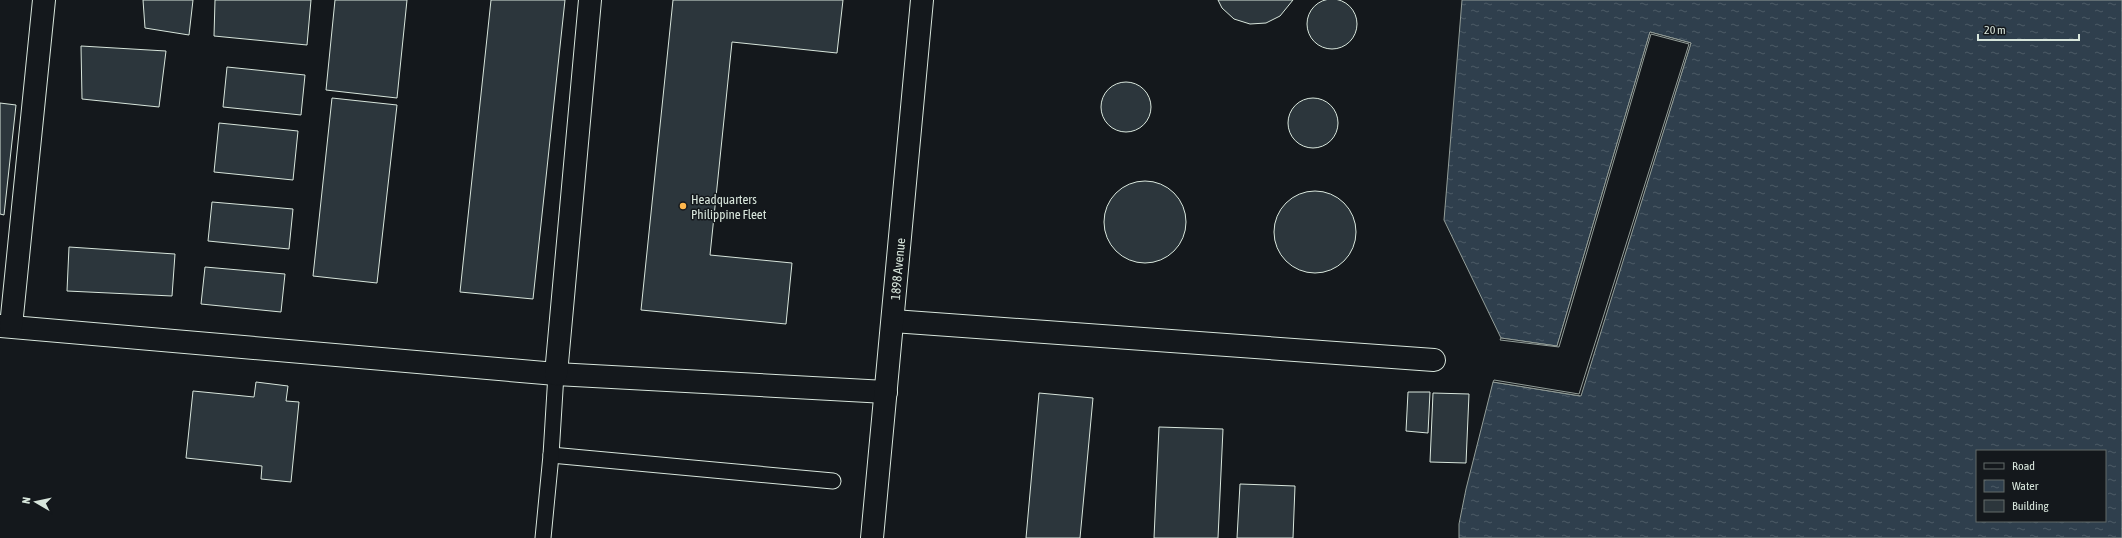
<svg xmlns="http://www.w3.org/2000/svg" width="2122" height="538" font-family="'Asap Condensed',sans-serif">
  <defs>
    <pattern id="water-ripples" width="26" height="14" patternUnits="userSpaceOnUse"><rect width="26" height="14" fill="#2f3f4d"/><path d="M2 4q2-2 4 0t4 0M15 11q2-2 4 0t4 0" fill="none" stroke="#4c5b66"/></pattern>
  </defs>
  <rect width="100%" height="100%" fill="#14181c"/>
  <!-- water -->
  <path fill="url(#water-ripples)" stroke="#939e99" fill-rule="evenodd" d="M1462,0H2122V538H1459V524L1466,489L1493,382L1580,396L1691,43L1650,32L1557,346L1501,338L1444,220ZM1977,451H2105V521H1977Z"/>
  <!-- pier -->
  <polygon fill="#14181c" stroke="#939e99" points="1650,32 1691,43 1581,396 1493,382 1494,380 1579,394 1689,44 1651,34 1559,347 1500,340 1501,338 1557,346"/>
  <!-- building -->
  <g fill="#2c363c" stroke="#d8e6dc">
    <circle cx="1332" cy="24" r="25"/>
    <polygon points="143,0 193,0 189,35 145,28"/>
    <polygon points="215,0 311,0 307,45 214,36"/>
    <polygon points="335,0 407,0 397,98 326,90"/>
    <polygon points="491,0 565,0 533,299 460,292"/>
    <polygon points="673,0 843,0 837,53 732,42 710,255 792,263 786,324 641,310"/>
    <polygon points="1218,0 1293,0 1280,16 1266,23 1250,24 1234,19 1222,8"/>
    <polygon points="81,46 166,51 159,107 82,99"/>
    <polygon points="227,67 305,75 301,115 223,107"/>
    <circle cx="1126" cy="107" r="25"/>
    <circle cx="1313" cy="123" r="25"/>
    <polygon points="332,98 397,105 377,283 313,276"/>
    <polygon points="0,103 16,105 4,215 0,214"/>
    <polygon points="219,123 298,131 293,180 214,172"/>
    <circle cx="1145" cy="222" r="41"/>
    <circle cx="1315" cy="232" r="41"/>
    <polygon points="212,202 293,209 289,249 208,241"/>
    <polygon points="69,247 175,254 172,296 67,291"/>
    <polygon points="205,267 285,274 281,312 201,304"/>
    <polygon points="256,382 288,386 286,401 299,402 291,482 261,479 262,466 186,458 193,391 254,397"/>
    <polygon points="1408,392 1430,392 1428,433 1406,431"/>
    <polygon points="1039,393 1093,398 1080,538 1026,538"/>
    <polygon points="1433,393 1469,394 1466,463 1430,462"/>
    <polygon points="1159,427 1223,429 1218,538 1154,538"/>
    <polygon points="1240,484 1295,486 1293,538 1237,538"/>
  </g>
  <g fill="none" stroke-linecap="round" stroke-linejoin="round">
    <defs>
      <g id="service">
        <polyline points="551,455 833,481"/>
        <polyline points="543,538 551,455 556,374"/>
      </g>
      <g id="minor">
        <polyline points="893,321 1434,360"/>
        <polyline points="0,326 556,374 886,392"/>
        <polyline points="11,326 44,0"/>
        <polyline points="556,374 590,0"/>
      </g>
      <polyline id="tertiary" points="872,538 922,0"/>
    </defs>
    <!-- service casing -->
    <use href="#service" stroke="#d8e6dc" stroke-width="17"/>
    <!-- minor casing -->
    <use href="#minor" stroke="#d8e6dc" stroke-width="24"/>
    <!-- tertiary casing -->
    <use href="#tertiary" stroke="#d8e6dc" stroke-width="24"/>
    <!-- service -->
    <use href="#service" stroke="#14181c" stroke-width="15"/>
    <!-- minor -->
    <use href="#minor" stroke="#14181c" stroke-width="22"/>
    <!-- tertiary -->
    <use href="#tertiary" stroke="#14181c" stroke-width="22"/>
  </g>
  <!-- markers -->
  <circle fill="#ffb74d" stroke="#14181c" stroke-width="1.5" cx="683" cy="206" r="4"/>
  <g text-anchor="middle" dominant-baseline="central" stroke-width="3" stroke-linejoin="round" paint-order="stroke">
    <!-- poi labels -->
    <g font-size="13" fill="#d8e6dc" stroke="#14181c" text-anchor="start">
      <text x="691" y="199">Headquarters<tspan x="691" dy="15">Philippine Fleet</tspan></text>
    </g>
    <!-- street labels -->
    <g font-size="13" fill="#d8e6dc" stroke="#14181c">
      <text transform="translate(898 269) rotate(-85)">1898 Avenue</text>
    </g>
  </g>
  <!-- legend -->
  <rect x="1976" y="450" width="130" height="72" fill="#14181c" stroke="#626a69"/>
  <rect x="1984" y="463" width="20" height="6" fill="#14181c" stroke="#626a69"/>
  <text x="2012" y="470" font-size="12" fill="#d8e6dc">Road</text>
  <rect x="1984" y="480" width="20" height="12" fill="url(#water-ripples)" stroke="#626a69"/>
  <text x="2012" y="490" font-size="12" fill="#d8e6dc">Water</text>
  <rect x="1984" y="500" width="20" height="12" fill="#2c363c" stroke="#626a69"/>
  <text x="2012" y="510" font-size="12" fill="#d8e6dc">Building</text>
  <!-- north arrow -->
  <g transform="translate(36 502) rotate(279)" stroke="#14181c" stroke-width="3" paint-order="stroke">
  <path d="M0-3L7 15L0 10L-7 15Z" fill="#d8e6dc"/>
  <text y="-6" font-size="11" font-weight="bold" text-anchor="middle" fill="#d8e6dc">N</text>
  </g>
  <!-- scale -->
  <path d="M1978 34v6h101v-6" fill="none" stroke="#d8e6dc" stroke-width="2"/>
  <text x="1984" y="34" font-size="12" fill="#d8e6dc" stroke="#14181c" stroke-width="3" paint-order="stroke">20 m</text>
</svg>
